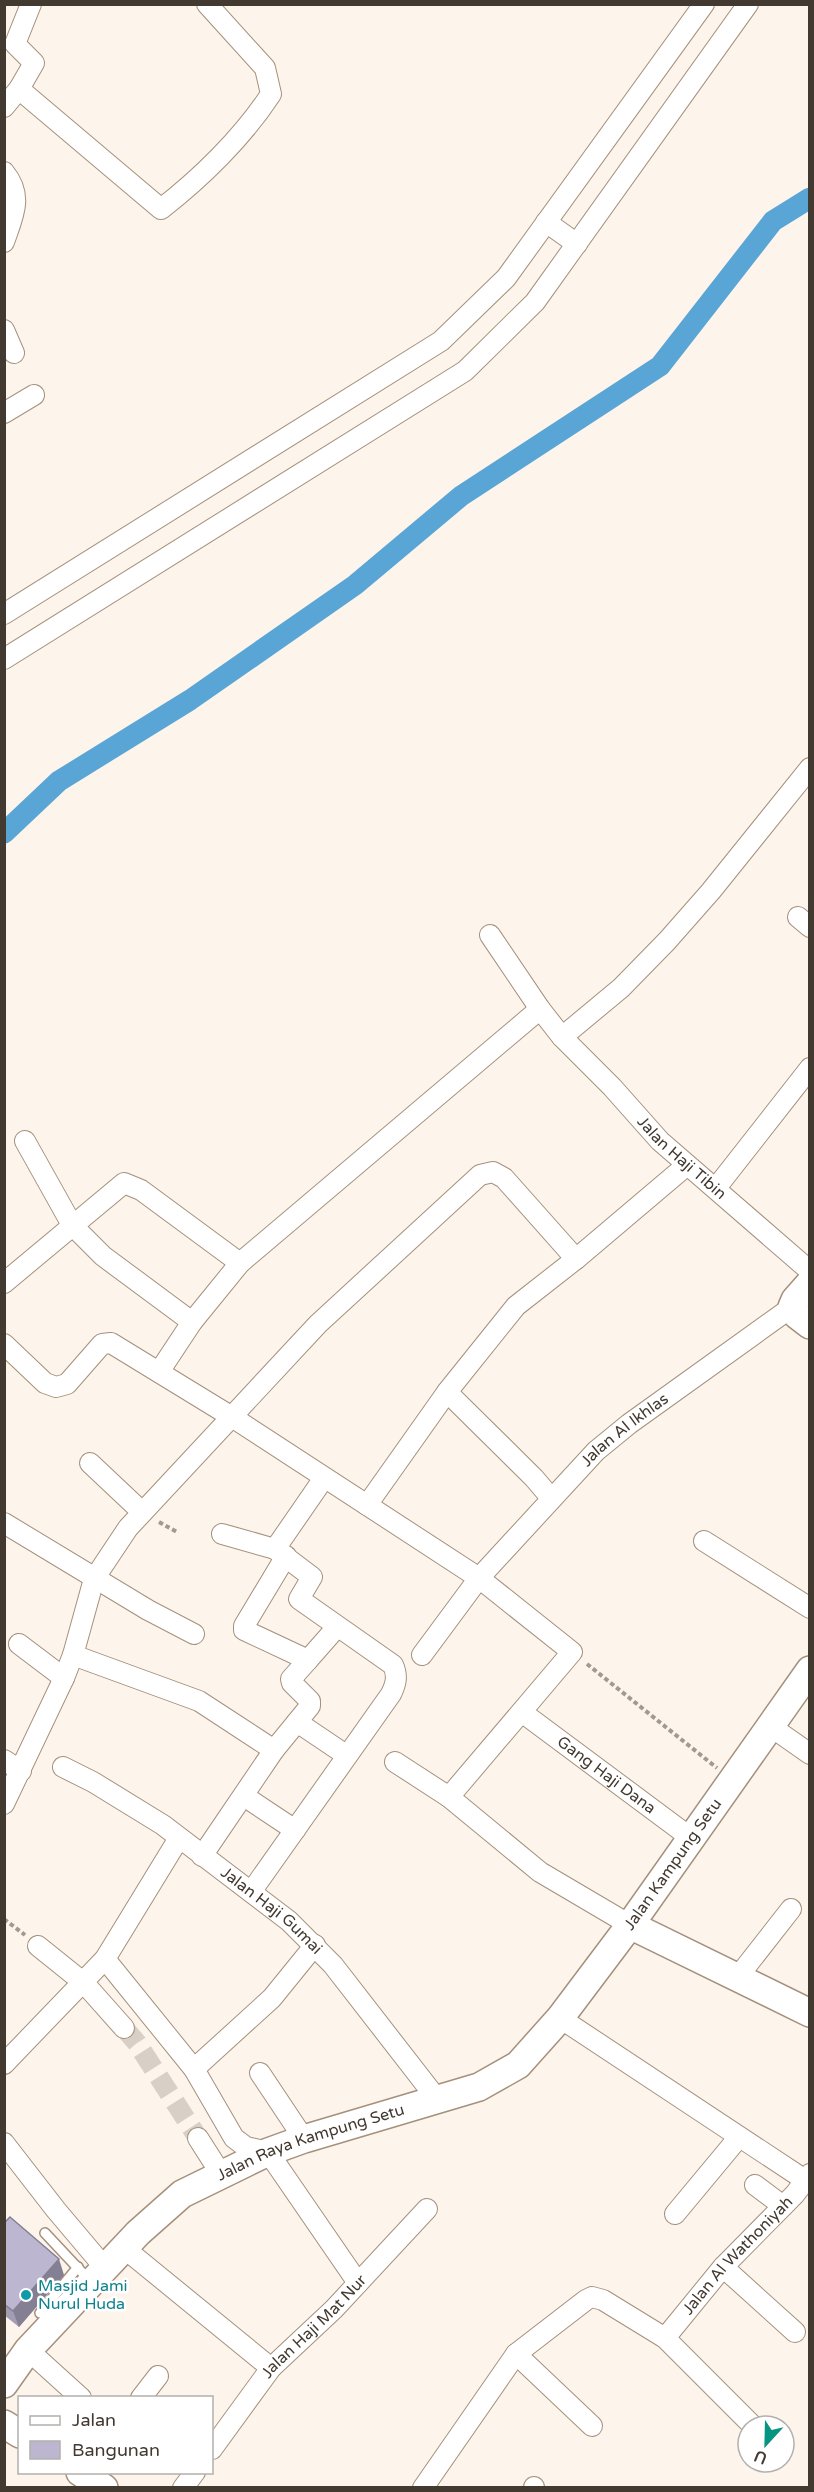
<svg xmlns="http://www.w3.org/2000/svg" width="814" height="2492" font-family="'Varela Round',sans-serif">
  <rect width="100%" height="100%" fill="#fdf4eb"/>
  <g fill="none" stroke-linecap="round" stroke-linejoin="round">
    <!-- canal -->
    <polyline stroke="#59a5d6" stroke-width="21" points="4,833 59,781 190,700 355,585 461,496 660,366 773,221 810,198"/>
    <!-- street-tunnel -->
    <polyline stroke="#d8cfc6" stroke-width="20" stroke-dasharray="20 10" stroke-linecap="butt" points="124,2028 137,2043 198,2138"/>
    <defs>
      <g id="lane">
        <polyline points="45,2233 91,2282"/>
        <polyline points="40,2313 78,2267"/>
      </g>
      <g id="street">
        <path d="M31,4L15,44L34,63L19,89L161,209C201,178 243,137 271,94L265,68L207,4"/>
        <polyline points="4,107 19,89"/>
        <path d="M4,172C24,196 13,216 4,242"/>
        <polyline points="546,222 577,244"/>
        <polyline points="4,330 14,353"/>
        <polyline points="4,413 34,395"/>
        <polyline points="4,614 441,341 506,278 704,4"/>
        <polyline points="4,659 465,371 535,302 748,4"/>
        <polyline points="798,917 810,927"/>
        <polyline points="490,935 540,1009"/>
        <polyline points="562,1037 621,988 667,941 711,891 810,768"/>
        <polyline points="25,1141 72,1225 103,1256 192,1322"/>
        <polyline points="716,1188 810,1068"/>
        <polyline points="4,1283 124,1183 141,1190 240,1263"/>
        <polyline points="4,1344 45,1383 56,1387 67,1384 102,1344 111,1343 232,1417 479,1578 572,1652 449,1797"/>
        <path id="s1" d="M159,1372L192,1322L240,1263L540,1009L562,1037L612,1087L660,1141L810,1271"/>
        <polyline points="447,1392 534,1478 551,1498"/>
        <polyline points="90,1463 142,1512"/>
        <polyline points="367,1505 447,1392 516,1306 576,1259"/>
        <polyline points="4,1523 148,1610 194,1634"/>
        <path d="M222,1534L275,1549L312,1577L299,1599L393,1665C398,1676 396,1684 391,1694L251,1892"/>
        <polyline points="704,1541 810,1608"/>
        <polyline points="275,1549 324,1478"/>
        <polyline points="286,1556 244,1626 244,1630 308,1660 337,1627"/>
        <polyline points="19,1644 64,1678"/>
        <polyline points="73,1655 199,1701 274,1750"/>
        <path id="s2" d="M422,1655L479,1578L596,1451L629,1424L792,1307"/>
        <path id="s3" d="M523,1713L691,1838"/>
        <polyline points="297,1722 346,1755"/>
        <polyline points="770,1726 810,1754"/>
        <polyline points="4,1760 21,1771"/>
        <polyline points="395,1762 449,1797 540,1872 630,1925"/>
        <path id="s4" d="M63,1767L93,1782L163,1825L289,1921L333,1965L437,2099"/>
        <polyline points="244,1796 295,1830"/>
        <polyline points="4,1804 64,1678 73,1655 94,1579 128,1528 318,1324 480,1175 493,1172 504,1178 576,1259 687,1165"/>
        <polyline points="202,1856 274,1750 310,1706 310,1701 292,1683 291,1679 308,1660"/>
        <polyline points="38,1946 84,1983 124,2028"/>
        <polyline points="105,1959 194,2069 234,2138 246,2147 268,2152 358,2283"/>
        <polyline points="737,1978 791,1909"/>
        <polyline points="560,2018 805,2180"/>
        <polyline points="4,2064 105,1959 179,1838"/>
        <polyline points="194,2069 272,1998 315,1945"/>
        <polyline points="260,2073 304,2139"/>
        <polyline points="198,2138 221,2174"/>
        <polyline points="4,2143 56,2210 105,2268"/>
        <polyline points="755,2185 783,2206"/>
        <polyline points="675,2214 739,2137"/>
        <polyline points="124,2248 271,2368"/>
        <polyline points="723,2267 795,2332"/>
        <path id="s5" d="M665,2338L723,2267L795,2194L810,2174"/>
        <polyline points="28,2350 81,2398"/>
        <polyline points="516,2354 592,2426"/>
        <polyline points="141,2398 158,2376"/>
        <path id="s6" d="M212,2449L271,2368L334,2309L427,2209"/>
        <polyline points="534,2487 534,2488"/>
        <polyline points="183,2488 195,2472"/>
        <polyline points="423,2488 516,2354 586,2300 592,2297 603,2300 665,2338 753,2426"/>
      </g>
      <g id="secondary">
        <polyline points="810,1283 795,1300 792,1307 797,1315 810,1325"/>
        <polyline points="630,1925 810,2013"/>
        <path id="s7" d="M4,2384L28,2350L138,2233L182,2194L268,2152L304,2139L479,2087L518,2065L560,2018L630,1925L810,1670"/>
        <polyline points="4,2424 20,2434"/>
        <polyline points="80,2472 104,2488"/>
      </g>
    </defs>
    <!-- lane casing -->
    <use href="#lane" stroke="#a5907c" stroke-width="12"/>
    <!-- street casing -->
    <use href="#street" stroke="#a5907c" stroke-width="22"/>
    <!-- secondary casing -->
    <use href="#secondary" stroke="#a5907c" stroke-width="30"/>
    <!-- path -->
    <g stroke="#a29990" stroke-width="4" stroke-dasharray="4.5 3" stroke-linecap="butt">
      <polyline points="159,1522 177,1532"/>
      <polyline points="587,1664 717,1768"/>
      <polyline points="4,1919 25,1935"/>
    </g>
    <!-- lane -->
    <use href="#lane" stroke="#fff" stroke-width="9"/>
    <!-- street -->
    <use href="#street" stroke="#fff" stroke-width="20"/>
    <!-- secondary -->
    <use href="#secondary" stroke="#fff" stroke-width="27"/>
  </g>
  <!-- wall -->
  <polygon fill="#a39db4" points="4,2223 64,2275 19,2327 4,2315"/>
  <!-- shaded-wall -->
  <polygon fill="#847f92" points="59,2259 64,2275 19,2327 13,2311"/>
  <!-- building -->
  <polygon fill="#bdb6d1" stroke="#847f92" stroke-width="1.5" points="10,2217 59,2259 13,2311 4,2304 4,2223"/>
  <!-- markers -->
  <circle fill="#0f9aa8" stroke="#fff" stroke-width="2" cx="26" cy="2295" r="6"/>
  <g text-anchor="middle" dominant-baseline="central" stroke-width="5" stroke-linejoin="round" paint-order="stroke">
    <!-- street labels -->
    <g font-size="16" fill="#423931" stroke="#fff">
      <text stroke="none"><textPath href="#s1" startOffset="735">Jalan Haji Tibin</textPath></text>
      <text stroke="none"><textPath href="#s2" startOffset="304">Jalan Al Ikhlas</textPath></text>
      <text stroke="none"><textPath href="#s3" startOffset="104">Gang Haji Dana</textPath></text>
      <text stroke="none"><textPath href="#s7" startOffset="876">Jalan Kampung Setu</textPath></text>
      <text stroke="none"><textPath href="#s4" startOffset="254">Jalan Haji Gumai</textPath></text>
      <text stroke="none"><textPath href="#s7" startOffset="400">Jalan Raya Kampung Setu</textPath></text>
      <text stroke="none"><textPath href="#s5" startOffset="110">Jalan Al Wathoniyah</textPath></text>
      <text stroke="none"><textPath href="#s6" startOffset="160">Jalan Haji Mat Nur</textPath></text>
    </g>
    <!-- culture labels -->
    <g font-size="16" fill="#0d838f" stroke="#fff" text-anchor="start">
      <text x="38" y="2286">Masjid Jami<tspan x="38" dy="18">Nurul Huda</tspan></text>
    </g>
  </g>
  <!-- border -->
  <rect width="814" height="2492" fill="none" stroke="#423931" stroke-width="12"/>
  <!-- legend -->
  <rect x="18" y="2396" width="195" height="78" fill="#ffffff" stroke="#b3b0ad" stroke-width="1.5"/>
  <rect x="30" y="2416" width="30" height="9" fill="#ffffff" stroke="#b3b0ad" stroke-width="1.5"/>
  <text x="72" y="2426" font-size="18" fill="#423931">Jalan</text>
  <rect x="30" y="2441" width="30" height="18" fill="#bdb6d1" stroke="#b3b0ad" stroke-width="1.5"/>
  <text x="72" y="2456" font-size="18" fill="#423931">Bangunan</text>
  <!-- north arrow -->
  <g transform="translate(766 2444) rotate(202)"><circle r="28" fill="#ffffff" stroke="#b3b0ad" stroke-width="1.5"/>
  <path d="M0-4.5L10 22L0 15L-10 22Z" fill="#079480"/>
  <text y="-9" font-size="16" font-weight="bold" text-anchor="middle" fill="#423931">U</text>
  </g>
</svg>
